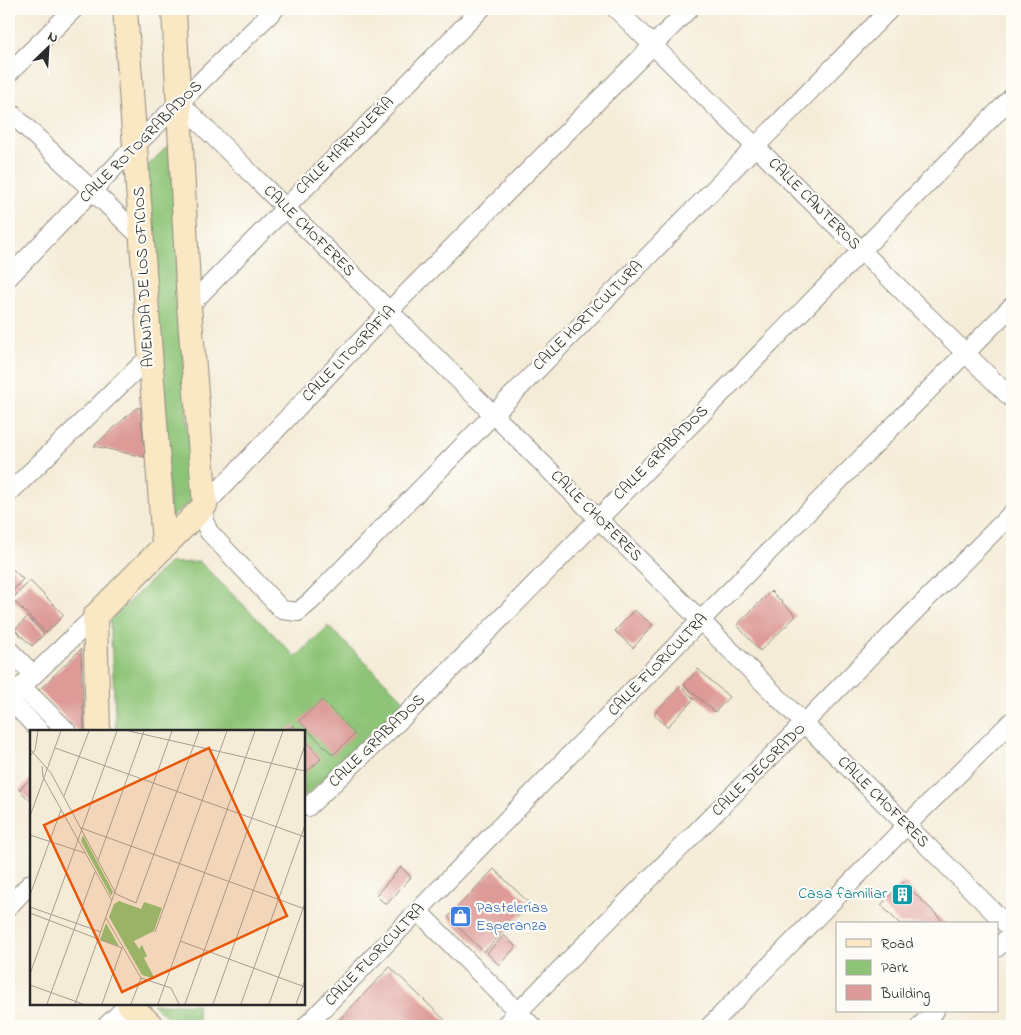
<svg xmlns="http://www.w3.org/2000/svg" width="1021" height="1035" font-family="'Indie Flower',sans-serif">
  <rect width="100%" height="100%" fill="#fdfcf7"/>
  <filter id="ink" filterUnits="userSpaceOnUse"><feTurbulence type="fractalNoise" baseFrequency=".02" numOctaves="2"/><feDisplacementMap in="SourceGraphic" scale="10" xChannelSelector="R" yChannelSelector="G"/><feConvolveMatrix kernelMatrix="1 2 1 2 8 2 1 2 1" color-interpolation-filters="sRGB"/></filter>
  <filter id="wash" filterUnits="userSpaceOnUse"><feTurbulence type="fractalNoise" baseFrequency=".0096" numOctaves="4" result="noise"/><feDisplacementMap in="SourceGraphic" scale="20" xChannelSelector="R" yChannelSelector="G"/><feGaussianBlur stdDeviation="1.12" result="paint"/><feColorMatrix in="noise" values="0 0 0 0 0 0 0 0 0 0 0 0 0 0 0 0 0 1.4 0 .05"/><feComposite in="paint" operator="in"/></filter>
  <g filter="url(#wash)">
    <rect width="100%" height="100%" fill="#f5ecd8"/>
    <!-- green -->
    <g fill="#8ec477" stroke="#5c7851">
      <polygon points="171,143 192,501 170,518 147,166"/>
      <polygon points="200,562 296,657 328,626 404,700 304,798 304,731 116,731 110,620 169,563"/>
      <polygon points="152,1004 197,1004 199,1026 178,1026"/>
    </g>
    <g id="blocks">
      <!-- building -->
      <g fill="#dd9a96">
        <polygon points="140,407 145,457 94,446 135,409"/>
        <polygon points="9,566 23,579 9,595"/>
        <polygon points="30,581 64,615 46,633 12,599"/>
        <polygon points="771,591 796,616 760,651 737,625"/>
        <polygon points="634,610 653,625 633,648 615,631"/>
        <polygon points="27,617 44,634 32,646 15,630"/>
        <polygon points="81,649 84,731 78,731 39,690"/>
        <polygon points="698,669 729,697 715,712 684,685"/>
        <polygon points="681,686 694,699 667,727 654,714"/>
        <polygon points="322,700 355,734 333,755 299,721"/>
        <polygon points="293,725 298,731 286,731"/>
        <polygon points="304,738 321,759 304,774"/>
        <polygon points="31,778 31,801 19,790"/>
        <polygon points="401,867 411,877 386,905 376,895"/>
        <polygon points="494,869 530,904 484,952 448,917"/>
        <polygon points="903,882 936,914 946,924 900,924 881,905"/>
        <polygon points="504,935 516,947 499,965 487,953"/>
        <polygon points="390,967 451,1026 333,1026"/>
      </g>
    </g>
  </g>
  <g filter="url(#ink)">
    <use href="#blocks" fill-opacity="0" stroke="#908c82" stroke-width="1"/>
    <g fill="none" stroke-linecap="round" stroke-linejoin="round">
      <defs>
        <g id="street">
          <polyline points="616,9 1012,399"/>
          <polyline points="689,9 389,311 205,505 204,521 209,532 282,610 298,612 311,601 890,9"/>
          <polyline points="9,73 74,9"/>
          <polyline points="180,103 1012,930"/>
          <polyline points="9,111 143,239"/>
          <polyline points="9,277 136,145 275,9"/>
          <polyline points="189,306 481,9"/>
          <polyline points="9,493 149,357"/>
          <polyline points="9,650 33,674"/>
          <polyline points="21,686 67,731"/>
          <polyline points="9,699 95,616"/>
          <polyline points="9,699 40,731"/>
          <polyline points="304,805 308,807 417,704 1012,97"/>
          <polyline points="9,906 31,883"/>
          <polyline points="418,911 532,1026"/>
          <polyline points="997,948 1012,933"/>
          <polyline points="106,1026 129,1004"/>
          <polyline points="306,1026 701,620 1012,306"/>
          <polyline points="504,1026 1012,513"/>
          <polyline points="710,1026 907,825 1012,721"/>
          <polyline points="920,1026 935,1011"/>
        </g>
        <g id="secondary">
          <polyline points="125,9 164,545"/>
          <polyline points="98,731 95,616 205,505 189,306 174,9"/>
          <polyline points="129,1004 152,1026"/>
        </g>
      </defs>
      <!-- street casing -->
      <use href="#street" stroke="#908c82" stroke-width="20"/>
      <!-- secondary casing -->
      <use href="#secondary" stroke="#908c82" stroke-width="26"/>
      <!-- street -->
      <use href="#street" stroke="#fff" stroke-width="18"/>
      <!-- secondary -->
      <use href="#secondary" stroke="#fae7c3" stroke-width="24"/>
    </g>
  </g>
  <!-- icons -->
  <defs>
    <symbol id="building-square" viewBox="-11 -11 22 22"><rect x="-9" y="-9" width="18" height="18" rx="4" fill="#0f9aa8" stroke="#fdfcf7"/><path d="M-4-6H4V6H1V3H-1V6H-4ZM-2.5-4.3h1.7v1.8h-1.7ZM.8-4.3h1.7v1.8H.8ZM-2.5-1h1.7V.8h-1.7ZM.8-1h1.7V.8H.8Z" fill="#fff"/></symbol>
    <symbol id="shop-square" viewBox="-11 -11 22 22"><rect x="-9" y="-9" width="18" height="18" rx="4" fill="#3f7fe0" stroke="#fdfcf7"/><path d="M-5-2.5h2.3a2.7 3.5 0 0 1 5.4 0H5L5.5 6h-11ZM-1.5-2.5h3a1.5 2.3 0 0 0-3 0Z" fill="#fff"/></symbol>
  </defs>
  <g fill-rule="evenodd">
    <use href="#building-square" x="890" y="882" width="25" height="25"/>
    <use href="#shop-square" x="448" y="904" width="25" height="25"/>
  </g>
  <g text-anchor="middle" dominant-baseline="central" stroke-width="4.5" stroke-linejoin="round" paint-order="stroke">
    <!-- street labels -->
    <g font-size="16" fill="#2b2b2b" stroke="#fdfcf7">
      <text transform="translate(141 142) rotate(-45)">CALLE ROTOGRABADOS</text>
      <text transform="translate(345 146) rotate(-45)">CALLE MARMOLERÍA</text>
      <text transform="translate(814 204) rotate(45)">CALLE CANTEROS</text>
      <text transform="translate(309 231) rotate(45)">CALLE CHOFERES</text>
      <text transform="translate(144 277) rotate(-93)">AVENIDA DE LOS OFICIOS</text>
      <text transform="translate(588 316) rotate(-45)">CALLE HORTICULTURA</text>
      <text transform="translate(349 354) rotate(-46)">CALLE LITOGRAFÍA</text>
      <text transform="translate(661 453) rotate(-45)">CALLE GRABADOS</text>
      <text transform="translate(596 516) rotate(45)">CALLE CHOFERES</text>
      <text transform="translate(658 665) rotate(-46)">CALLE FLORICULTRA</text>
      <text transform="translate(377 741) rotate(-44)">CALLE GRABADOS</text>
      <text transform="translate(759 770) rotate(-45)">CALLE DECORADO</text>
      <text transform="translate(883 802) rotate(45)">CALLE CHOFERES</text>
      <text transform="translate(375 955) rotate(-46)">CALLE FLORICULTRA</text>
    </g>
    <!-- culture labels -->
    <g font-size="16" fill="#0d838f" stroke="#fdfcf7" text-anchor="end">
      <text x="887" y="894">Casa familiar</text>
    </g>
    <!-- shop labels -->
    <g font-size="16" fill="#366cbe" stroke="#fdfcf7" text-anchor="start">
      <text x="476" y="908">Pastelerías<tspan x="476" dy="18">Esperanza</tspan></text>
    </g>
  </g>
  <!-- overview -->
  <g transform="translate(30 730)">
    <rect width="275" height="275" fill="#f5ecd8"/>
    <path d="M53,105L83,162L81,166L51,111ZM89,171L111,179L114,172L132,178L124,201L104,211L109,219L112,215L117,226L114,228L125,249L112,245L79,187L84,174ZM76,193L89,216L70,210Z" fill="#8ec477"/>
    <path fill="none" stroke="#a49f93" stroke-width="1" d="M99,1L275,41M25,18L275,107M0,19L21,43L86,164L106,173L169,1M0,26L5,20L8,1M12,36L13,47L82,171M34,66L59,1M0,86L31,1M51,98L275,179M0,105L55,123M68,130L114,1M0,165L31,80M0,177L71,202M0,183L92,218L72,274M76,188L111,248L141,258L149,274M125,202L197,1M150,211L275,257M0,244L87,1M0,255L53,274M17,274L65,142M45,274L142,1M101,274L111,248M128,274L225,1M155,274L253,1M183,274L275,15M211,274L275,95M239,274L275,173M266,274L275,250"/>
    <path fill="#e8590c" fill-opacity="0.15" stroke="#e8590c" stroke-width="2.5" d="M179,18L257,186L92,262L14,95Z"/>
    <rect width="275" height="275" fill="none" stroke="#2b2b2b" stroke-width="2.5"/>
  </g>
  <!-- margin -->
  <rect width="1021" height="1035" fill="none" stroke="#fdfcf7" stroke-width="30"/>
  <!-- legend -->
  <rect x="836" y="922" width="162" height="90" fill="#fdfcf7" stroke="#a9a8a5"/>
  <rect x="846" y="939" width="25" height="8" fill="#fae7c3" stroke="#a9a8a5"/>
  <text x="881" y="948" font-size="15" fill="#2b2b2b">Road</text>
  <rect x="846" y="960" width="25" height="15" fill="#8ec477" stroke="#a9a8a5"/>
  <text x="881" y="972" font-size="15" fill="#2b2b2b">Park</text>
  <rect x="846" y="985" width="25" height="15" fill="#dd9a96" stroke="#a9a8a5"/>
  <text x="881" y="998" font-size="15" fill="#2b2b2b">Building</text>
  <!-- north arrow -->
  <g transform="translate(48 48) rotate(25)" stroke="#fdfcf7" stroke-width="4" paint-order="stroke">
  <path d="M0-4L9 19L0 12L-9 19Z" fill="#2b2b2b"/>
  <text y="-8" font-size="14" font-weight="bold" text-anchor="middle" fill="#2b2b2b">N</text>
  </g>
</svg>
